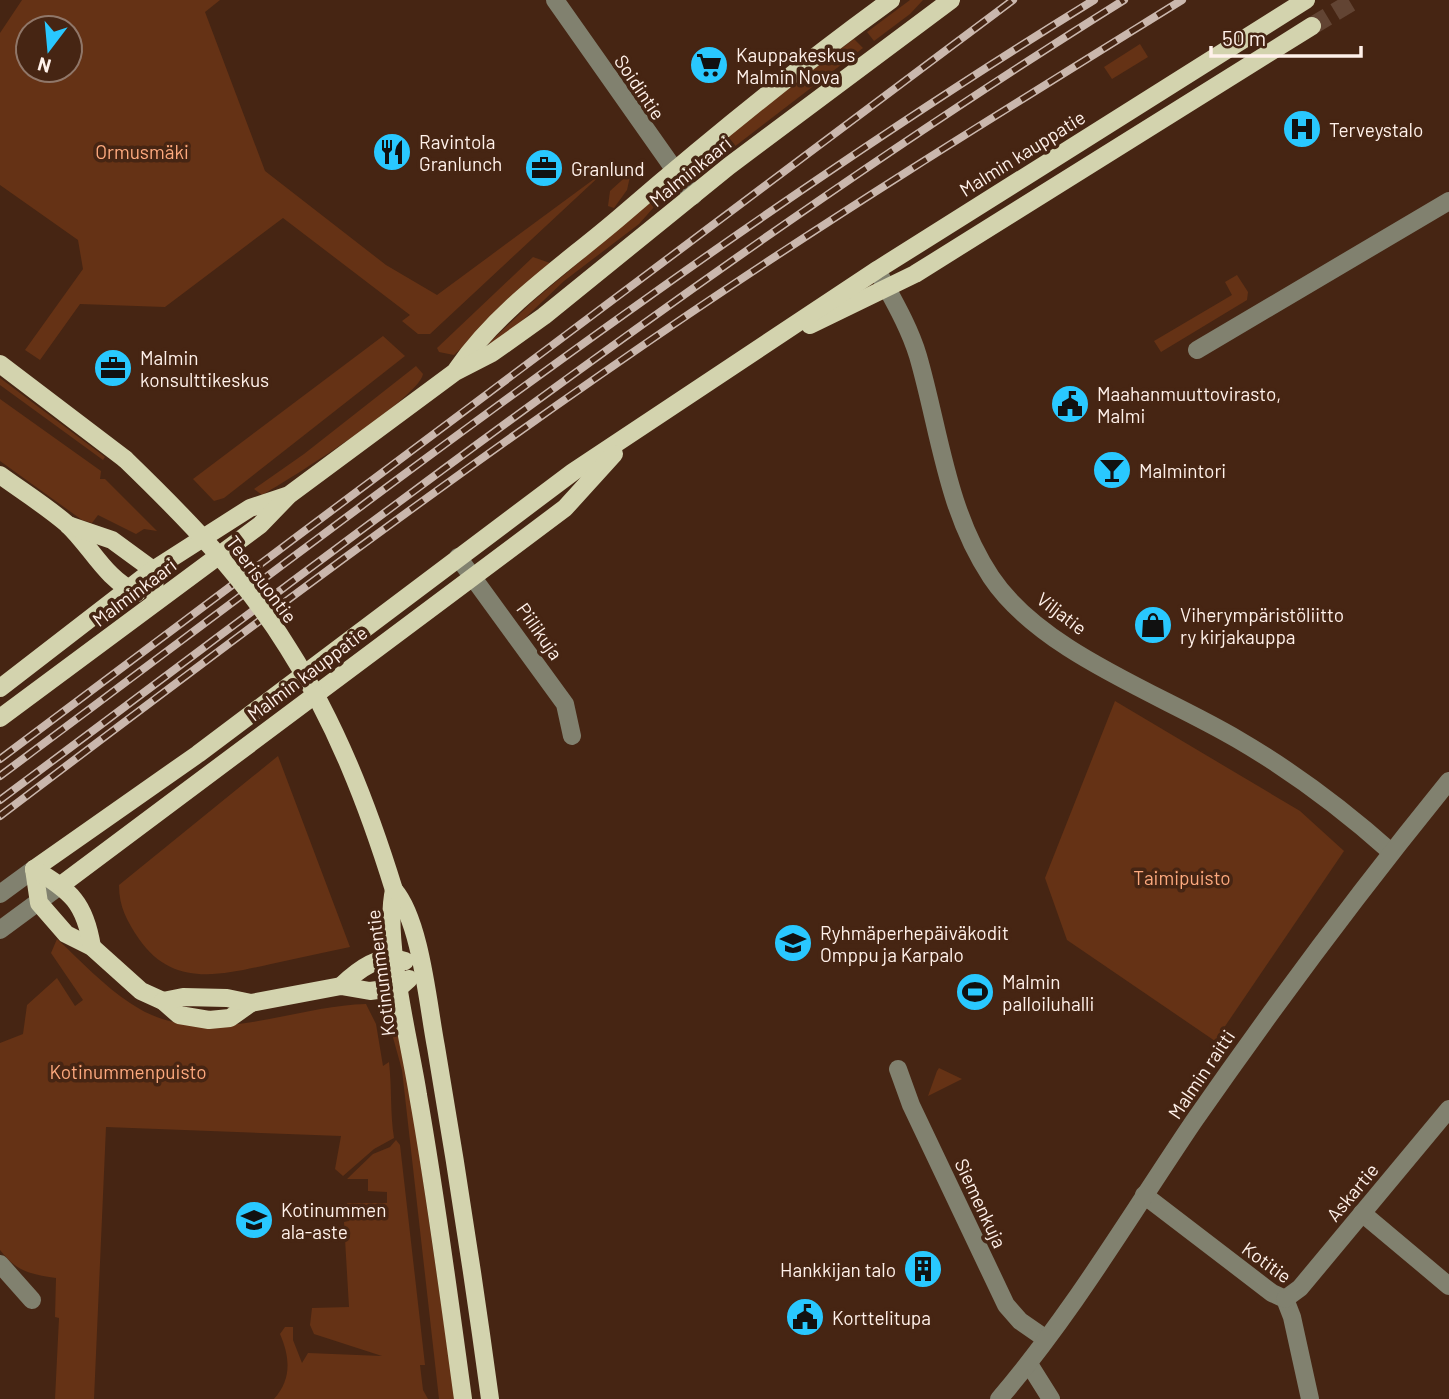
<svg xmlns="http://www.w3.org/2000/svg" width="1449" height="1399" font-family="Barlow,sans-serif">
  <rect width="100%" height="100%" fill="#462513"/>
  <!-- green -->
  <g fill="#653215" fill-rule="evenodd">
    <path d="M22,0H220L205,12L265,171L386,265L437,295L605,171L430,334H418L402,321L410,315L283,218L165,307L80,304L40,360L25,350L83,269L78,240L0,185V33ZM70,28V70H28V28Z"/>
    <polygon points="910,0 923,0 910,14 874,41 867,32"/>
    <polygon points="854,39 863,48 725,154 716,142"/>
    <polygon points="1140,44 1148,57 1112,79 1104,67"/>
    <polygon points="631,172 627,190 614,208 608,206 610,191"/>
    <polygon points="654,199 654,207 639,224 564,281 505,337 488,344 532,302"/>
    <polygon points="533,257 550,263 454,355 439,352 437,348"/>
    <polygon points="1237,275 1248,292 1247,300 1161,352 1154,341 1232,295 1225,282"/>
    <polygon points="383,336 405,356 224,498 214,501 193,479"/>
    <path d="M416,366L423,374C419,398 289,480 262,495L254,489L304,454Z"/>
    <polygon points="0,378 105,457 103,460 0,385"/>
    <polygon points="0,399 101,471 100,479 105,479 157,531 144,529 136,534 98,515 92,523 82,520 0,461"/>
    <polygon points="1115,701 1300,811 1344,851 1215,1041 1067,940 1045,878"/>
    <path d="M278,756L350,947C323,953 297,958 271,964C221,975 173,988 139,939C127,921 119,907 119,885Z"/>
    <path d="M57,939C81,961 104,986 130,1003C203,1053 287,1006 366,1004L376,1024L383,1066L389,1062C392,1089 390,1112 394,1138L374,1149L343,1176L335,1169L341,1136L106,1127L94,1399H55L59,1318L55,1317L56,1278C30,1274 17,1272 0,1250V1043L23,1034L27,1005L57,978L75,1006L83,1000L51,953Z"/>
    <path d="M386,1012C396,1020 401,1037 404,1051L455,1399H439L402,1070Z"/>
    <polygon points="939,1068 962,1079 928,1096 937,1071"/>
    <path d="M396,1140L400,1145L425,1365H420L423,1390L428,1399H274C292,1379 290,1357 280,1334L285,1327H293V1340L302,1363L308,1353L382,1356L314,1334L310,1325L312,1308L349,1307L344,1222L349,1221L347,1203H387V1192L368,1191V1179H347L373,1154L390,1147Z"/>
  </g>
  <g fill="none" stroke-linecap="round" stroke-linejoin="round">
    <!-- major-tunnel -->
    <polyline stroke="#624433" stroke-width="18" stroke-dasharray="18 9" stroke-linecap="butt" points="1312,26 1355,0"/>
    <!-- minor -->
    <g stroke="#81816f" stroke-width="18">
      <polyline points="555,0 693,196"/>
      <path d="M877,270C892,298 909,326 918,356C940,432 946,509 991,577C1041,652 1161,694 1237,739C1292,771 1344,810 1391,852"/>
      <polyline points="1197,350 1449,201"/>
      <polyline points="458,557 565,704 572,736"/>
      <polyline points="0,894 34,869"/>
      <polyline points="0,930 61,885"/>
      <polyline points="898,1069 911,1105 1006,1305 1020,1321 1046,1339"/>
      <polyline points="1144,1195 1272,1293 1285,1299 1292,1317 1310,1399"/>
      <polyline points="1362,1213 1449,1286"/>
      <polyline points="0,1264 32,1300"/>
      <polyline points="1285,1299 1300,1288 1449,1109"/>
      <polyline points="1029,1364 1051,1399"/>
      <path d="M999,1399C1072,1314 1131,1214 1194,1121C1276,1003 1358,893 1449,781"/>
    </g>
    <!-- major -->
    <g stroke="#d3d3ae" stroke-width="18">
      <polyline points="810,325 915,274 1312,26"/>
      <polyline points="0,364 125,459"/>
      <path d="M457,369C499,308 564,265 620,217C708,141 797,68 891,0"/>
      <path d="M0,475C22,491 46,506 67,524C91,546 105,579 137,593"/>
      <polyline points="68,525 112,540 153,570 156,601"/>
      <polyline points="0,688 153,570 250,508 286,496"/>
      <polyline points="0,718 260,525 289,495 455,372 492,353 544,316 729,166 951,0"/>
      <polyline points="34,869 198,754 573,472 877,270 1306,0"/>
      <polyline points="34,869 39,903 66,934 92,947 141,991 163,1001 179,1015 209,1020 230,1018 251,1003"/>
      <path d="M34,869C71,891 85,903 92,947"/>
      <polyline points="61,885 565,508 614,454"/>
      <path d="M394,890C421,921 428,1006 436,1047C456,1164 474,1281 490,1399"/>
      <path d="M394,890C383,938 410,1043 418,1095C436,1196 449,1297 463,1399"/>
      <path d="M341,986C358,970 380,952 405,961"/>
      <polyline points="163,1001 183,997 227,998 251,1003 341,986 370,991 400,987 409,979"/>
    </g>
    <defs>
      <g id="rail">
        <polyline points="0,759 1013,0"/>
        <path d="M0,776C359,509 712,235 1094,0"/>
        <path d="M0,800C369,525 733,244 1124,0"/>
        <path d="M0,816C226,645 454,473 689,314C850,205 1016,103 1182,0"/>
      </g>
    </defs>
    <!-- rail casing -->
    <use href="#rail" stroke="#cab7ad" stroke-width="8"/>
    <!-- rail -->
    <use href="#rail" stroke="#462513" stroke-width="5" stroke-dasharray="16" stroke-linecap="butt"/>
    <!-- major-bridge -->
    <path stroke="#d3d3ae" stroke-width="18" d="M125,459C185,517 244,577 288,648C336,723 368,806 394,890"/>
  </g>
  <!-- icons -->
  <defs>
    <symbol id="supermarket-disc" viewBox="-11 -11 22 22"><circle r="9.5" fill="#29c8ff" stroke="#462513"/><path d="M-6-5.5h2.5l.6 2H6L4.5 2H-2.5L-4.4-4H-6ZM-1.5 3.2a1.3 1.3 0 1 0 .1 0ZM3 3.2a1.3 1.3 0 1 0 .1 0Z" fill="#111"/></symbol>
    <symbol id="hospital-disc" viewBox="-11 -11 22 22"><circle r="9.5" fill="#29c8ff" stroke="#462513"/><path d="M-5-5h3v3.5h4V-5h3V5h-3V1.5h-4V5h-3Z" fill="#111"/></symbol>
    <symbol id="restaurant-disc" viewBox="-11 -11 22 22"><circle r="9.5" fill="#29c8ff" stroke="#462513"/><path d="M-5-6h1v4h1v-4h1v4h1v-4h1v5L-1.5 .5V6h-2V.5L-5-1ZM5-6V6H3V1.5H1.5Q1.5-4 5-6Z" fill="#111"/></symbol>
    <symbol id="office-disc" viewBox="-11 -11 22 22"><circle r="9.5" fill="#29c8ff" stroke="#462513"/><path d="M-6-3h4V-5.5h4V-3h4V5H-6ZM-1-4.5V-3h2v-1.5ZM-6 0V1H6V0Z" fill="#111"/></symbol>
    <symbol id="civic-disc" viewBox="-11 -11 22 22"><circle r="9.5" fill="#29c8ff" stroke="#462513"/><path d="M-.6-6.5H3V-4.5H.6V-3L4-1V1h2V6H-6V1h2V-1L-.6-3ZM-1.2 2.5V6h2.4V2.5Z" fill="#111"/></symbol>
    <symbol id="bar-disc" viewBox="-11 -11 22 22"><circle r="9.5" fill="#29c8ff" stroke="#462513"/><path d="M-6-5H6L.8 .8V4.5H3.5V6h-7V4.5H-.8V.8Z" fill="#111"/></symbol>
    <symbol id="shop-disc" viewBox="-11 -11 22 22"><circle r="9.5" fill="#29c8ff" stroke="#462513"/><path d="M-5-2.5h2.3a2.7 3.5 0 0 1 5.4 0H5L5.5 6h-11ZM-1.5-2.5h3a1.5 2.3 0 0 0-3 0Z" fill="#111"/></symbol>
    <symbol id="school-disc" viewBox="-11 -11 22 22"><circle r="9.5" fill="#29c8ff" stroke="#462513"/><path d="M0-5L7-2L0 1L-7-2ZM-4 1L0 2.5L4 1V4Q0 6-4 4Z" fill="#111"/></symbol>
    <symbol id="stadium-disc" viewBox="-11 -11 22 22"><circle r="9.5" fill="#29c8ff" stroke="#462513"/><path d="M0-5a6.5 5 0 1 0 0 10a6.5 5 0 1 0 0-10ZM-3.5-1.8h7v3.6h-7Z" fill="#111"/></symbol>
    <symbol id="building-disc" viewBox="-11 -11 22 22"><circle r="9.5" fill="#29c8ff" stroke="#462513"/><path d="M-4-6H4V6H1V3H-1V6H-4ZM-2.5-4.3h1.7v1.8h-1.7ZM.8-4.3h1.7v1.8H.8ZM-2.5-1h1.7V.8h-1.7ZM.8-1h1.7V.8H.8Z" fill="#111"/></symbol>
  </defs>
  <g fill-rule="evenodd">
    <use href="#supermarket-disc" x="687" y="43" width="44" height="44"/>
    <use href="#hospital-disc" x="1280" y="107" width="44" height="44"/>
    <use href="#restaurant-disc" x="370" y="130" width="44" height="44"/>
    <use href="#office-disc" x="522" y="146" width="44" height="44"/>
    <use href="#office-disc" x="91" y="346" width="44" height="44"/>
    <use href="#civic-disc" x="1048" y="382" width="44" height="44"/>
    <use href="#bar-disc" x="1090" y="448" width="44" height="44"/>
    <use href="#shop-disc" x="1131" y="603" width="44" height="44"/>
    <use href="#school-disc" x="771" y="921" width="44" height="44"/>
    <use href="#stadium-disc" x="953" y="970" width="44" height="44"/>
    <use href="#school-disc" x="232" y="1198" width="44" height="44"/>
    <use href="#building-disc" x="901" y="1247" width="44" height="44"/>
    <use href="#civic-disc" x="783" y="1295" width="44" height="44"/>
  </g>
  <g text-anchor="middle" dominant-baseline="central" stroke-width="7" stroke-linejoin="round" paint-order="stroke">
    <!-- poi labels -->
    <g font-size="19" fill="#fff1ea" stroke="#462513" text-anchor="start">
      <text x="736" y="54">Kauppakeskus<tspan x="736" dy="22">Malmin Nova</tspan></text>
      <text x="1329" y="129">Terveystalo</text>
      <text x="419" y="141">Ravintola<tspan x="419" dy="22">Granlunch</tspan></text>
      <text x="571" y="168">Granlund</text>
      <text x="140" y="357">Malmin<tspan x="140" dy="22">konsulttikeskus</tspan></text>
      <text x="1097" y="393">Maahanmuuttovirasto,<tspan x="1097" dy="22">Malmi</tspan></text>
      <text x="1139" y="470">Malmintori</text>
      <text x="1180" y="614">Viherympäristöliitto<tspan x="1180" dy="22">ry kirjakauppa</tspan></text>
      <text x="820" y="932">Ryhmäperhepäiväkodit<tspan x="820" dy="22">Omppu ja Karpalo</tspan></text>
      <text x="1002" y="981">Malmin<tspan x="1002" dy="22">palloiluhalli</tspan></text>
      <text x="281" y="1209">Kotinummen<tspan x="281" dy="22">ala-aste</tspan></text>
      <text x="896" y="1269" text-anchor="end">Hankkijan talo</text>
      <text x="832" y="1317">Korttelitupa</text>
    </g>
    <!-- street labels -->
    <g font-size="19" fill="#fff1ea" stroke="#462513">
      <text transform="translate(640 87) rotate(56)">Soidintie</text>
      <text transform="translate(1022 153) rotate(-32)">Malmin kauppatie</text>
      <text transform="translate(690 171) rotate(-39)">Malminkaari</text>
      <text transform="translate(262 579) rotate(53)">Teerisuontie</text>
      <text transform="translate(134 592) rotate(-37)">Malminkaari</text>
      <text transform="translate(1062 613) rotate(37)">Viljatie</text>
      <text transform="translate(540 631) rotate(55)">Piilikuja</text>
      <text transform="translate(307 673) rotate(-37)">Malmin kauppatie</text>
      <text transform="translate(380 973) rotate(-97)">Kotinummentie</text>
      <text transform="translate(1201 1074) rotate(-56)">Malmin raitti</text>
      <text transform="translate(1352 1192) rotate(-50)">Askartie</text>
      <text transform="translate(981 1203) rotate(65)">Siemenkuja</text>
      <text transform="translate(1267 1262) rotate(36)">Kotitie</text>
    </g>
    <!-- park labels -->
    <g font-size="19" fill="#fda97e" stroke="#462513">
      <text x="142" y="151">Ormusmäki</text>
      <text x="1182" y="877">Taimipuisto</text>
      <text x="128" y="1071">Kotinummenpuisto</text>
    </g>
  </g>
  <!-- north arrow -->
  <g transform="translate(49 49) rotate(196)"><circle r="33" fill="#462513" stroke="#907769" stroke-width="2"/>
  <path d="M0-5L12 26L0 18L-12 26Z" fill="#29c8ff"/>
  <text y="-10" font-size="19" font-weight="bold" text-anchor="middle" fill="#fff1ea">N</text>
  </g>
  <!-- scale -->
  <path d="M1211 46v10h150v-10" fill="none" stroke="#fff1ea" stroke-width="3.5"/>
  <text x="1222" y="46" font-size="21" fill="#fff1ea" stroke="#462513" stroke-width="5" paint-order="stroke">50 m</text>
</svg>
